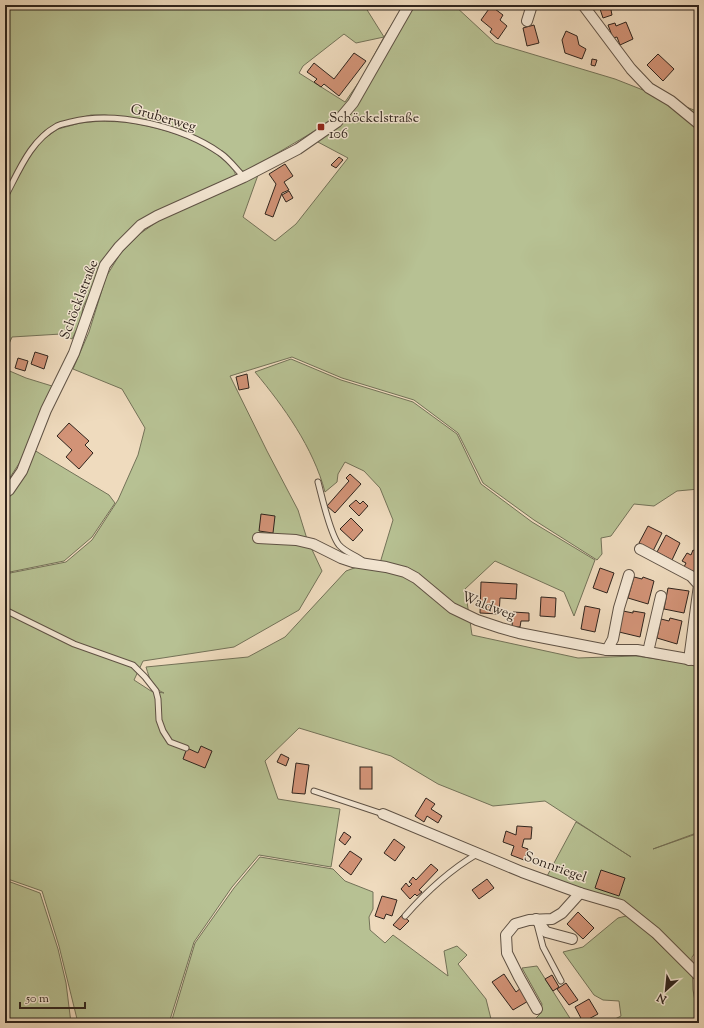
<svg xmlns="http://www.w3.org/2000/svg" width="704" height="1028" font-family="'Sorts Mill Goudy',serif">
  <rect width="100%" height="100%" fill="#efdbbe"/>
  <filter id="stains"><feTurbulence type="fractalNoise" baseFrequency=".005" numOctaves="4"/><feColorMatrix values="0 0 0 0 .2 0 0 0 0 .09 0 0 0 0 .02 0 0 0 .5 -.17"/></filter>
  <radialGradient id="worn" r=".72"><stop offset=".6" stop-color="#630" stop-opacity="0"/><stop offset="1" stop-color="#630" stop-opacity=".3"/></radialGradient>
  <!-- green -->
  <g fill="#b7c193" stroke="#737258" fill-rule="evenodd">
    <path d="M5,5H364L384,37L404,5H454L495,43L615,79L699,112V489L677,491L654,506L634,504L611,536L601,538L602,554L597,560L534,520L483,483L458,433L414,400L342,378L292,357L230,376L267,451L298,510L307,539L322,571L299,610L234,647L143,661L134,680L151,691L164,693C152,688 150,680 146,667L248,657L285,637L346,571L357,567L406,575L470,621L472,635L578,658L636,656L699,665V832L653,849L699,833V948L692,957L693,990L699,1023H607L621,1016L619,1001L603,1000L594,995L563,952L583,947L618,918L630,915L664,949L669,945L631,909L546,878L576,822L589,830L631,857L545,801L493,806L438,784L391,756L299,728L265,761L278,799L340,809L331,867L259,855L232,887L194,942L169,1023H78L59,946L42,891L5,878V574L66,562L92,540L118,500L138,455L145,428L122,389L73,369L89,332L106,277L120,254L141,233L161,219L258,175L243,217L275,241L296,224L348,158L316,141L313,132L247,171H242L228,157L207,143L142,120L105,115H91L60,123L44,131L31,145L5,191ZM344,34L356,43L384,37L361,79L345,102L299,73L303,66Z"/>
    <path d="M101,121C113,122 126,121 138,124C168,130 203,140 226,162C230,166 235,170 236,177L124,236L99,265L92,289L83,307L81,321L72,339L61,334L12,337L5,353V201L32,152L42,140L58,129L80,123Z"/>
    <path d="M291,359L341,380L413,402L457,434L481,484L532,522L595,560L574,616L564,592L495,561L465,589L469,615L430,589L380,563L393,520L380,488L364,471L345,462L338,474L337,482L325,492C313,447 284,407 255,372Z"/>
    <polygon points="5,369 26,378 52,386 20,462 5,485"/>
    <polygon points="34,450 109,495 115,503 92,537 64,561 5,573 5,498 12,493"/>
    <polygon points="260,857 333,869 345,881 373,892 373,909 369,917 370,930 385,943 393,935 448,976 444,951 457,946 467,955 458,964 486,999 492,1023 171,1023 195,943 234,888"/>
    <polygon points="5,880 40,893 58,949 66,983 71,1023 9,1023 5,1016"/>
    <polygon points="537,966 573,1023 531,1023 540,1014 542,1004 522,968"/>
  </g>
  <!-- building -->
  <g fill="#d29377" stroke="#2f241d">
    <polygon points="603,5 618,5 619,7 611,10 612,15 603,18 600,9 604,8"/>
    <polygon points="491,6 503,15 500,20 507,26 498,39 490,32 492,29 481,20"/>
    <polygon points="626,22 633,39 620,45 617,37 613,38 608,25 615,23 616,26"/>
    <polygon points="534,25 539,43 527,46 523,28"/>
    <polygon points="566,31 577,36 579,45 586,49 582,59 565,53 562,40"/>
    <polygon points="354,53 366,61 339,96 324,84 321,87 314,82 317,79 307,72 314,63 334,79"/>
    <polygon points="658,54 674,69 663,81 647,65"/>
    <polygon points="592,59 597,60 595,66 591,65"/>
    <polygon points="339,157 343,160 336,168 331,165"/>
    <polygon points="285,164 293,176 284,182 289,190 282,193 273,217 265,214 276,184 269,174"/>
    <polygon points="289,191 293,198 286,202 282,195"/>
    <polygon points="35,352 48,356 44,369 31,364"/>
    <polygon points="18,358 28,361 25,371 15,368"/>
    <polygon points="247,374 249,388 239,390 236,377"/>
    <polygon points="69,423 89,441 85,445 93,453 79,469 66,457 72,450 57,436"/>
    <polygon points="350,474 361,484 335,513 327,506 349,481 346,478"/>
    <polygon points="356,500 360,504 363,501 368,506 359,516 349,506"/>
    <polygon points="261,514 275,516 273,533 259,531"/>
    <polygon points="351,518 363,530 353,541 340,529"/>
    <polygon points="648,526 662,533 653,551 639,543"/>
    <polygon points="666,535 680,543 672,560 657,552"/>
    <polygon points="693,550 699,553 699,574 684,567 686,563 682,561 687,553 691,555"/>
    <polygon points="600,568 614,573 607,593 593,588"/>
    <polygon points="634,577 642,579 643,577 654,581 648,604 628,598"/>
    <polygon points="481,582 517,584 516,599 500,598 499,614 480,613"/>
    <polygon points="668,588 689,591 684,613 664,609"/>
    <polygon points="541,597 556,598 555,617 540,616"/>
    <polygon points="585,606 600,609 595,632 581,629"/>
    <polygon points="623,611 633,613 633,611 645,613 640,637 619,632"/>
    <polygon points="513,612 529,613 529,621 521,621 520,627 512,627"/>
    <polygon points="670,618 682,621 677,644 657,638 661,619 669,621"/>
    <polygon points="201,746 212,751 205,768 183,759 187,748 198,753"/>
    <polygon points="281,754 289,758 286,766 277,762"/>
    <polygon points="296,763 309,765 305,794 292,793"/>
    <rect x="360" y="767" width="12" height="22"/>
    <polygon points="426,798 435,804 431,809 442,816 438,823 427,816 424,822 415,816"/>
    <polygon points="517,826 532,827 531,839 524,839 522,847 528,849 524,860 511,855 514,846 503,842 506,831 516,835"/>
    <polygon points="344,832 351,837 345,845 339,840"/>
    <polygon points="394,839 405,847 395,861 384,853"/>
    <polygon points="350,851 362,859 351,875 339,866"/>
    <polygon points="431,864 438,870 419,890 422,892 417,896 415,894 410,899 401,889 406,883 409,887 412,884 409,882 413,877 416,880"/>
    <polygon points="601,870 625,878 619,896 595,888"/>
    <polygon points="487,879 494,888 479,899 472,890"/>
    <polygon points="382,896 397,900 392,916 386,914 384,919 375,916"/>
    <polygon points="578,912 594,928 583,939 567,924"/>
    <polygon points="402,915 409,921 400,930 393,925"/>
    <polygon points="504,974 516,992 521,988 530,1000 513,1010 492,982"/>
    <polygon points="552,975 559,987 553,991 545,979"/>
    <polygon points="566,983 578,1000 569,1005 557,989"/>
    <polygon points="589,999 598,1014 583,1022 575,1007"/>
  </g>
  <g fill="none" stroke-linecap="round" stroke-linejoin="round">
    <defs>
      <g id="service">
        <path d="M5,197C19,171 30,141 57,126C61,124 67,123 71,122C116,110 183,127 220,153C229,159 236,169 244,177"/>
        <path d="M318,482C322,497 330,534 339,545C345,552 355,555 363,561"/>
        <polyline points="5,610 74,644 133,665 145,677 156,691 158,699 159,720 163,731 170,742 186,748"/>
        <polyline points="314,791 383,814"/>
        <path d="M405,916C426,892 450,870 477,854"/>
        <polyline points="537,924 543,947 561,981"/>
      </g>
      <g id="minor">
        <polyline points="583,5 631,69 649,88 671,101 699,124"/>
        <polyline points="527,21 532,5"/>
        <polyline points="5,493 9,490 22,471 46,410 74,353 105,265 119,247 141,225 157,216 244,177 298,149 337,122 353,103 409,5"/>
        <polyline points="258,538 296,540 313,544 341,558 353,562 386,567 405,572 416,578 452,608 477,620 501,628 519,633 607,650 637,650 699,661"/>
        <polyline points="640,549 691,576 699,585 689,660"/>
        <polyline points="607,650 613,639 619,608 629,575"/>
        <polyline points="648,652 661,596"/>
        <polyline points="383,814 522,872 580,893 621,905 656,933 699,976"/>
        <polyline points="536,919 546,932 572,939"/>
        <polyline points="537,1009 519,977 507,953 506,935 515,924 529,920 552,919 562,913 580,893"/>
      </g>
    </defs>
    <!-- service casing -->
    <use href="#service" stroke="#5f5245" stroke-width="7"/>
    <!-- minor casing -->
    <use href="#minor" stroke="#5f5245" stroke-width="12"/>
    <!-- service -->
    <use href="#service" stroke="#f5e8d5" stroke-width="5"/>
    <!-- minor -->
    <use href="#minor" stroke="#f5e8d5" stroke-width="10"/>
  </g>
  <!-- markers -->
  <rect fill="#8f2418" stroke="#f5e8d5" stroke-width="1.5" x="317" y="123" width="8" height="8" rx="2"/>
  <g text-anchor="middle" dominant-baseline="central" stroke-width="3" stroke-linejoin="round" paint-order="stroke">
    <!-- street labels -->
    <g font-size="14" fill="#2f241d" stroke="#f5e8d5">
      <text transform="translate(163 119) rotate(16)">Gruberweg</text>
      <text transform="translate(80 300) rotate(-69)">Schöcklstraße</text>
      <text transform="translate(488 607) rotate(21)">Waldweg</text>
      <text transform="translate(555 868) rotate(20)">Sonnriegel</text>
    </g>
    <!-- poi labels -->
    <g font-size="14" fill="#2f241d" stroke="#f5e8d5" text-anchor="start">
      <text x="329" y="119">Schöckelstraße<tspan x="329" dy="16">106</tspan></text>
    </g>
  </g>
  <!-- margin -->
  <rect width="704" height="1028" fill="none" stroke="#efdbbe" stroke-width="20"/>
  <rect x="6" y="6" width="692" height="1016" fill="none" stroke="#2f241d" stroke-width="2"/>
  <rect x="10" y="10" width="684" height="1008" fill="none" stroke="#2f241d"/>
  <!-- north arrow -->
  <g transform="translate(666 990) rotate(207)" stroke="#f5e8d5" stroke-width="3" paint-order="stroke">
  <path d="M0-3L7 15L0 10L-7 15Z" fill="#2f241d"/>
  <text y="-6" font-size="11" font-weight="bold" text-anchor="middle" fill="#2f241d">N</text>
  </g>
  <!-- scale -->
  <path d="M20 1002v6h65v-6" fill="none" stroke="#2f241d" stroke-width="2"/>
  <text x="26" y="1002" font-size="12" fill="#2f241d" stroke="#f5e8d5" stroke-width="3" paint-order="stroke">50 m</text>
  <rect width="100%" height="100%" filter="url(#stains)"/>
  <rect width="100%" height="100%" fill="url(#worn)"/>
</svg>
